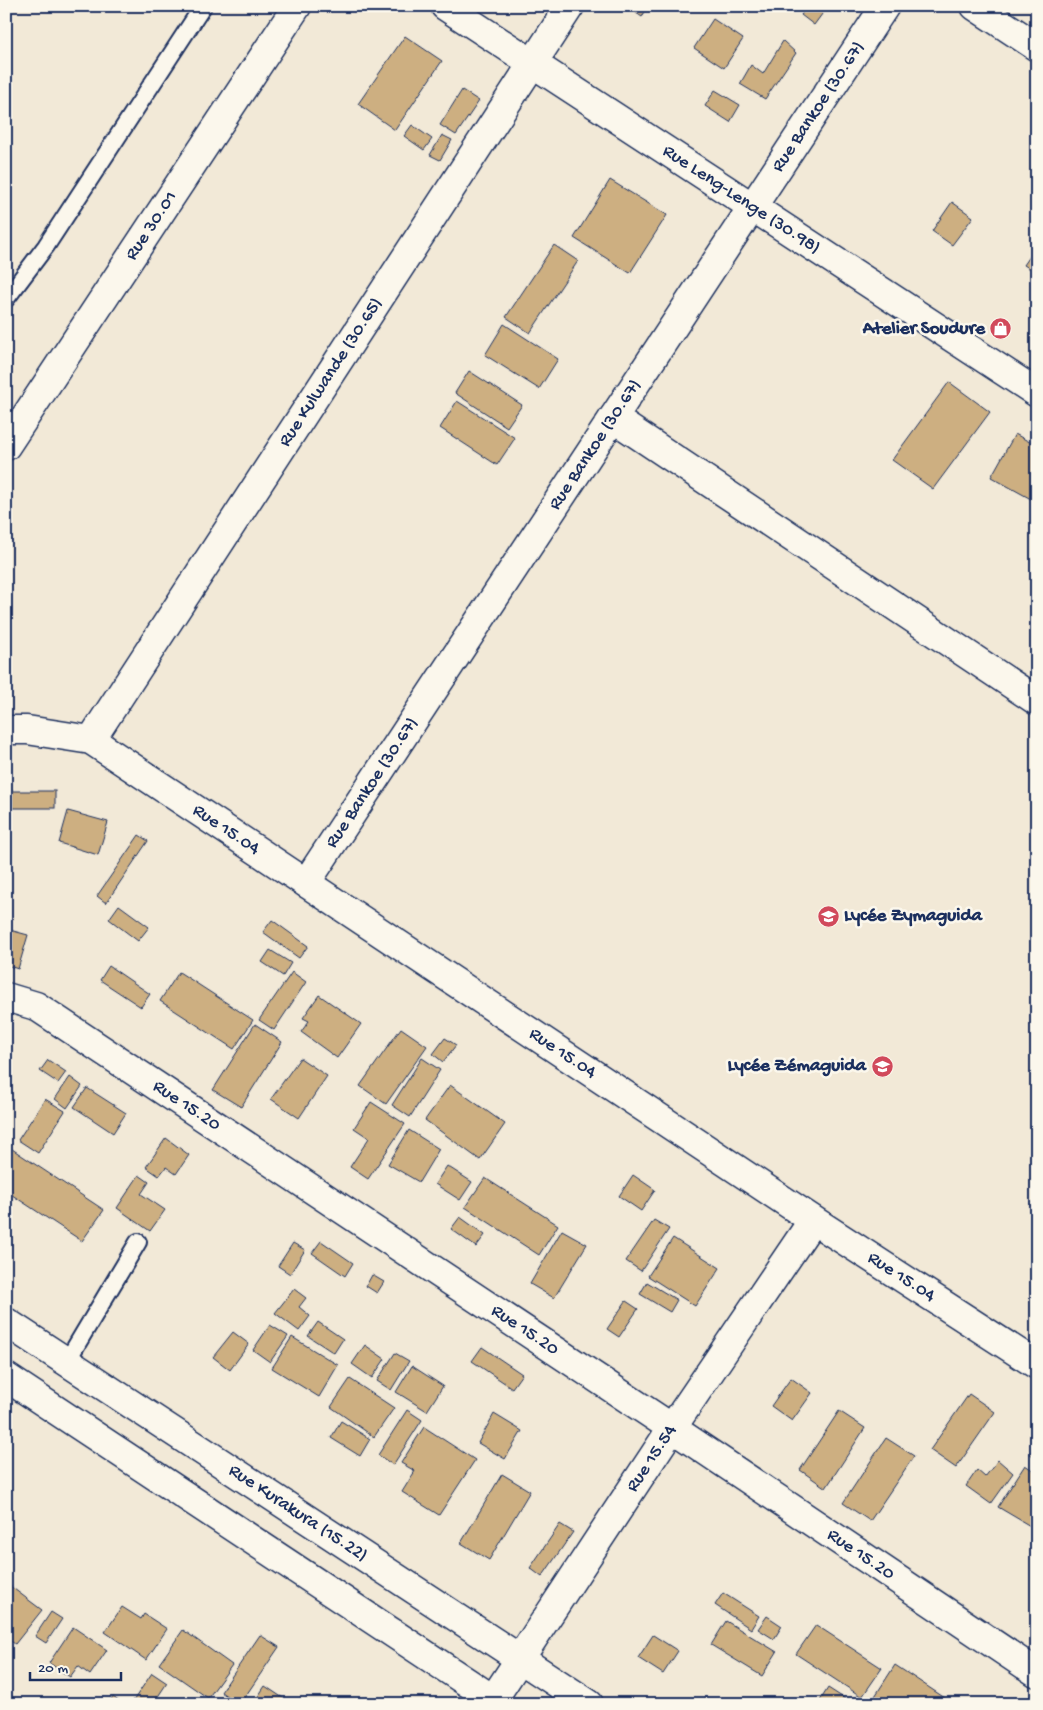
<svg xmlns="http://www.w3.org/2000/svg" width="1043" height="1710" font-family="'Gochi Hand',sans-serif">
  <rect width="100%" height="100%" fill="#f2e9d7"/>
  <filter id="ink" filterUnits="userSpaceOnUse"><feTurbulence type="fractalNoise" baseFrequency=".02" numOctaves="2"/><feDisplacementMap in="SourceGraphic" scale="10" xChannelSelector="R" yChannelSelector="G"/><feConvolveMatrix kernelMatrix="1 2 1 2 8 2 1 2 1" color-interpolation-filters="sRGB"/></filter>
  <g filter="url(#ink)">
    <!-- building -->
    <g fill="#cdaf81" stroke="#1b2f5e">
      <polygon points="626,6 648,6 642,17"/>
      <polygon points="807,6 828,6 814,25 801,15"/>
      <polygon points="713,19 743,39 724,68 694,48"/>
      <polygon points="405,36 442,61 395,130 358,104"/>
      <polygon points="783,41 796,53 765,99 740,84 751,65 763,74"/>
      <polygon points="462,90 479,101 456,135 440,125"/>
      <polygon points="715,90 740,105 730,122 705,106"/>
      <polygon points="412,125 432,139 424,150 404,136"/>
      <polygon points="442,135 452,140 440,160 430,155"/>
      <polygon points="610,180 667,215 630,273 574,238"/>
      <polygon points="952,202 973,217 952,245 932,231"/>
      <polygon points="554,245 578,261 530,333 506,317"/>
      <polygon points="1037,246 1037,273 1024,265"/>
      <polygon points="504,324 558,359 539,389 485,355"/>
      <polygon points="469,371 522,405 507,427 455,393"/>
      <polygon points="949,382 990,412 933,489 892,460"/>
      <polygon points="457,401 515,438 497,465 440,428"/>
      <polygon points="1015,434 1037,446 1037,489 1031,499 991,477"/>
      <rect x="6" y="791" width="49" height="17"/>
      <polygon points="68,811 108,822 98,855 59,843"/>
      <polygon points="139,835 148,841 106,903 97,896"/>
      <polygon points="119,905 149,927 138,941 109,919"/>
      <polygon points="272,920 308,946 299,958 263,932"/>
      <polygon points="6,929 28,935 18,969 6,965"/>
      <polygon points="270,950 291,963 283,976 262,962"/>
      <polygon points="109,966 150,994 141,1007 100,980"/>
      <polygon points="179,972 253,1020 234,1049 160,1001"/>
      <polygon points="292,972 306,982 274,1030 259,1020"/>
      <polygon points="319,995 361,1024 337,1058 301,1032 309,1021 303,1018"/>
      <polygon points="255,1024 282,1042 241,1107 213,1090"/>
      <polygon points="401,1028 427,1046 386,1104 360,1086"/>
      <polygon points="445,1038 456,1045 443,1062 433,1054"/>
      <polygon points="300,1058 327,1076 299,1118 271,1099"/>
      <polygon points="422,1058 440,1070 410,1117 392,1105"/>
      <polygon points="48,1060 66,1072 58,1083 40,1071"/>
      <polygon points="70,1077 82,1086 67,1108 55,1099"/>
      <polygon points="450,1085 505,1124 480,1160 425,1120"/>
      <polygon points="87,1088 126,1113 113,1133 74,1107"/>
      <polygon points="45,1099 65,1111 38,1153 18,1140"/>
      <polygon points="371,1102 405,1124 368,1179 350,1167 369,1138 354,1128"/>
      <polygon points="409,1130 439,1149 419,1182 388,1164"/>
      <polygon points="166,1138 189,1155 176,1174 166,1167 159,1176 146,1167"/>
      <polygon points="6,1145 104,1210 82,1241 6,1191"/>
      <polygon points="447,1166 472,1182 460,1200 435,1184"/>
      <polygon points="139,1175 149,1182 141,1194 165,1210 150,1231 117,1208"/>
      <polygon points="633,1175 655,1190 641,1211 619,1196"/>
      <polygon points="485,1178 558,1225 539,1255 465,1207"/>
      <polygon points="460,1217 485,1235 476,1247 451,1229"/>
      <polygon points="654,1220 669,1229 641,1271 626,1261"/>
      <polygon points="562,1230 587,1244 554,1298 530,1284"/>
      <polygon points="673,1238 720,1268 695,1306 648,1276"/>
      <polygon points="321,1241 353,1263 345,1276 312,1253"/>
      <polygon points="293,1243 305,1250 290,1274 278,1266"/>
      <polygon points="372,1275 384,1282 377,1293 366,1286"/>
      <polygon points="647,1282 677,1300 670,1312 640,1294"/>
      <polygon points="294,1289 306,1298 299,1307 310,1316 299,1331 275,1313"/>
      <polygon points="626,1301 638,1309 619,1337 607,1329"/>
      <polygon points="318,1322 343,1339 334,1353 308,1336"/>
      <polygon points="270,1325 288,1336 270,1362 253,1350"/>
      <polygon points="233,1332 249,1344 230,1370 213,1357"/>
      <polygon points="292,1337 338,1365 319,1397 272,1368"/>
      <polygon points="365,1345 385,1359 372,1378 352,1364"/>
      <polygon points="482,1347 522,1374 512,1388 472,1361"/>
      <polygon points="395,1353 409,1361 391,1390 377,1381"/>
      <polygon points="412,1366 443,1386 427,1411 396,1392"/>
      <polygon points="791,1378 812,1393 792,1421 771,1406"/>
      <polygon points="350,1379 394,1408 374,1437 331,1407"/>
      <polygon points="969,1394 995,1412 956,1468 930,1450"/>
      <polygon points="407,1410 422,1420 393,1465 378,1455"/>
      <polygon points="839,1411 865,1428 826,1488 800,1470"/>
      <polygon points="494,1414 522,1431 505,1459 478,1443"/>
      <polygon points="341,1421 370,1439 360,1456 331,1438"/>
      <polygon points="424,1427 475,1460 439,1515 402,1492 415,1471 401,1463"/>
      <polygon points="886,1438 914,1456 870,1521 843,1503"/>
      <polygon points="1037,1444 1037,1458 1030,1454"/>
      <polygon points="998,1460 1013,1473 991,1504 966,1486 977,1470 985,1477"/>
      <polygon points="1025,1465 1037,1473 1037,1530 998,1507"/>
      <polygon points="502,1474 530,1491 489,1560 461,1543"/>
      <polygon points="560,1524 573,1532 542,1577 530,1568"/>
      <polygon points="6,1583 42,1610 15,1644 6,1638"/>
      <polygon points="723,1593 759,1616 751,1629 715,1605"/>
      <polygon points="122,1607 141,1619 144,1614 167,1629 146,1660 105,1632"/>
      <polygon points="51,1612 62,1619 46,1643 35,1636"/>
      <polygon points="767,1616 782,1626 774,1639 758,1629"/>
      <polygon points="726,1621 777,1652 762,1676 711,1645"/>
      <polygon points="816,1625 882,1668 862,1697 796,1654"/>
      <polygon points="73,1627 107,1650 90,1675 78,1666 70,1677 49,1663"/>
      <polygon points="183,1630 232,1665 208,1698 159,1664"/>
      <polygon points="260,1635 279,1647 240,1704 238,1704 221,1692"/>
      <polygon points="653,1635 678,1651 663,1674 638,1658"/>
      <polygon points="895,1665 954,1704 870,1704"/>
      <polygon points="152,1673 167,1683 153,1704 131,1704"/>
      <polygon points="265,1686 292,1704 253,1704"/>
      <polygon points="828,1688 853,1704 818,1704"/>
      <polygon points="113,1697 123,1704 108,1704"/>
    </g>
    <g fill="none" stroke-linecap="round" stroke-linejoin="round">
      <defs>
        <g id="lane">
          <polyline points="6,299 46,246 203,6"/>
          <polyline points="67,1361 138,1242"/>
        </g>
        <g id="street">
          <path id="s1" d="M445,6L1037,393"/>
          <polyline points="975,6 1037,47"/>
          <polyline points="613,418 1037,701"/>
          <path id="s2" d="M6,446L297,6"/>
          <path id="s3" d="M6,730H27L91,740L813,1220L1037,1365"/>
          <path id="s4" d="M91,740L570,6"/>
          <path id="s5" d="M306,883L885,6"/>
          <path id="s6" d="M6,997L36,1006L672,1428L1037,1673"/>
          <path id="s7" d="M490,1704L672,1428L813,1220"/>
        </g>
        <g id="secondary">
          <path id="s8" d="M6,1322L589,1704"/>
          <polyline points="6,1377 500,1704"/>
        </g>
      </defs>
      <!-- lane casing -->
      <use href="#lane" stroke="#1b2f5e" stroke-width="20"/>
      <!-- street casing -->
      <use href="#street" stroke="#1b2f5e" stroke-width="31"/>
      <!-- secondary casing -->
      <use href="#secondary" stroke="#1b2f5e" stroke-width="31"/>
      <!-- lane -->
      <use href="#lane" stroke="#fbf7ec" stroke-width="16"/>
      <!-- street -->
      <use href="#street" stroke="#fbf7ec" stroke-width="28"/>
      <!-- secondary -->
      <use href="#secondary" stroke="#fbf7ec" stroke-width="28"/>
    </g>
  </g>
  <!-- icons -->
  <defs>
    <symbol id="shop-disc" viewBox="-11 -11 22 22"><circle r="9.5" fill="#d1495b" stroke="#fbf7ec"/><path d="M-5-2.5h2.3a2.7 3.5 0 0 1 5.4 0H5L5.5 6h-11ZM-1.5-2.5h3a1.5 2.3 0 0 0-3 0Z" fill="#fff"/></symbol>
    <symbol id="school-disc" viewBox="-11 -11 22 22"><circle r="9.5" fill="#d1495b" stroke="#fbf7ec"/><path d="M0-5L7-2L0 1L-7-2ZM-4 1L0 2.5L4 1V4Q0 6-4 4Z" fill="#fff"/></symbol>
  </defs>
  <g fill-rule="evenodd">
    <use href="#shop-disc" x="988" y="316" width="25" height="25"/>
    <use href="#school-disc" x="816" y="904" width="25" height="25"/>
    <use href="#school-disc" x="870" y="1054" width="25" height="25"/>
  </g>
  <g text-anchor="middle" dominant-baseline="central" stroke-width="5" stroke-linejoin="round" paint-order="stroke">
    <!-- street labels -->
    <g font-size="19" fill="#1b2f5e" stroke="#fbf7ec">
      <text stroke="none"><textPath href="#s5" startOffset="930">Rue Bankoe (30.67)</textPath></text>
      <text stroke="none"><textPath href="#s1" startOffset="354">Rue Leng-Lenge (30.98)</textPath></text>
      <text stroke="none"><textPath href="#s2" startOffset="264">Rue 30.01</textPath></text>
      <text stroke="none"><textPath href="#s4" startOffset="439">Rue Kulwande (30.65)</textPath></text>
      <text stroke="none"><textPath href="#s5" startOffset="525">Rue Bankoe (30.67)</textPath></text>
      <text stroke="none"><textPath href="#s5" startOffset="120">Rue Bankoe (30.67)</textPath></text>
      <text stroke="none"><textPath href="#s3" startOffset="248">Rue 15.04</textPath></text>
      <text stroke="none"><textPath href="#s3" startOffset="652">Rue 15.04</textPath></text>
      <text stroke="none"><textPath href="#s6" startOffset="212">Rue 15.20</textPath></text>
      <text stroke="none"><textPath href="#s3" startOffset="1058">Rue 15.04</textPath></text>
      <text stroke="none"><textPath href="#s6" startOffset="618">Rue 15.20</textPath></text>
      <text stroke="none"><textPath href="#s7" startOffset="294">Rue 15.54</textPath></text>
      <text stroke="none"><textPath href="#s8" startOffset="349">Rue Kurakura (15.22)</textPath></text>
      <text stroke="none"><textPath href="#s6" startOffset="1022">Rue 15.20</textPath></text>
    </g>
    <!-- poi labels -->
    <g font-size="19" font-weight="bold" fill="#1b2f5e" stroke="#fbf7ec" text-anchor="end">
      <text x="985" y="329">Atelier Soudure</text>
      <text x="844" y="916" text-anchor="start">Lycée Zymaguida</text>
      <text x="866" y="1066">Lycée Zémaguida</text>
    </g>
  </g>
  <!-- margin -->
  <rect width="1043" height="1710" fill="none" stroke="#fbf7ec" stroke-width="25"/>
  <rect x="12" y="12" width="1018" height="1685" fill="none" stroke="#1b2f5e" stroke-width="2" filter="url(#ink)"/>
  <!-- scale -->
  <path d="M30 1672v8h91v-8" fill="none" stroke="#1b2f5e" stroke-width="2.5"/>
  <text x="38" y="1672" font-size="15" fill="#1b2f5e" stroke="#fbf7ec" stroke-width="4" paint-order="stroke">20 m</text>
</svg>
